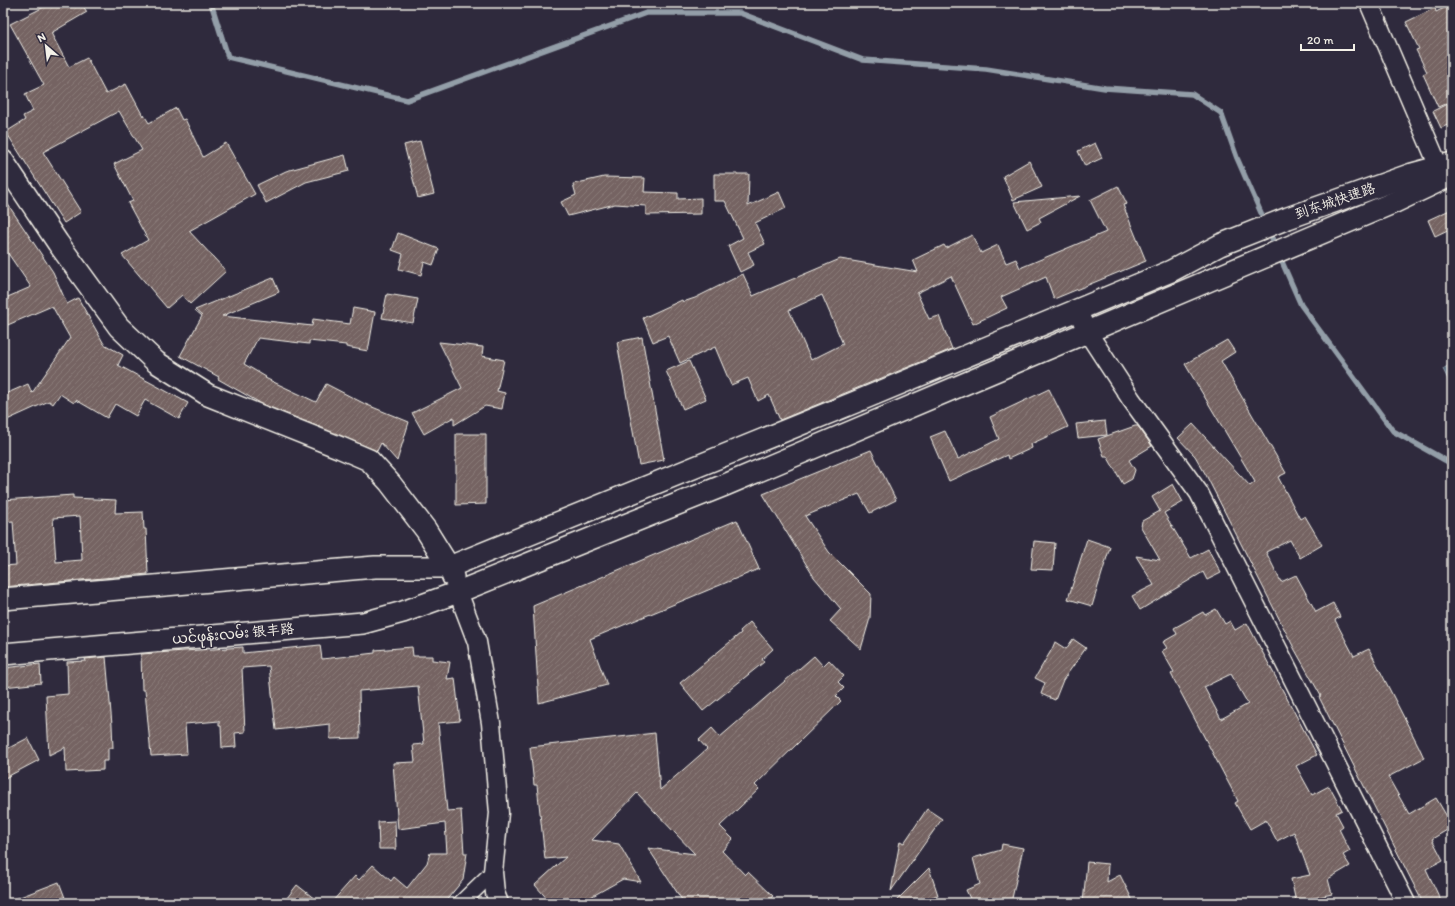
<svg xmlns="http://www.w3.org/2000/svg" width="1455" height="906" font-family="Itim,'LXGW WenKai TC','Noto Sans Myanmar',sans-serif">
  <defs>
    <pattern id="water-waves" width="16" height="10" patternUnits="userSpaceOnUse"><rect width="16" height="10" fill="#52677d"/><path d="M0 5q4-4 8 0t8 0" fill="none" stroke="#6c7d8f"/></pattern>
    <pattern id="building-hatch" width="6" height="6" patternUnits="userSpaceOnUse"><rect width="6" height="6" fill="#756362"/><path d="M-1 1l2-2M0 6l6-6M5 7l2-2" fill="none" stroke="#897a78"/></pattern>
  </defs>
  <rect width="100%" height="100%" fill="#2f2a3d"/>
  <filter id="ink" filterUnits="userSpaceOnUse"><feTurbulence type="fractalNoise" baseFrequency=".025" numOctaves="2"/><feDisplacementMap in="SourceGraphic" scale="8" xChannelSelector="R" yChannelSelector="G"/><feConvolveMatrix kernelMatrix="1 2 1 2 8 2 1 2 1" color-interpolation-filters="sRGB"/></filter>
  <g filter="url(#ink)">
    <!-- water -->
    <polygon fill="url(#water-waves)" stroke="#939ea8" points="1452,363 1452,388 1443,369"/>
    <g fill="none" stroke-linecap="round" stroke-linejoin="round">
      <!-- stream -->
      <g stroke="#939ea8" stroke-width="5.5">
        <polyline points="211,3 228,57 407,100 646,13 740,13 863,60 986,69 1105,88 1192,94 1221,113 1237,158 1276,247"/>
        <polyline points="1279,255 1301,305 1393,431 1452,464"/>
      </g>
    </g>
    <!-- building -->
    <g fill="url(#building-hatch)" stroke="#f4f1e8" fill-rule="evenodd">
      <polygon points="52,3 81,3 87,12 51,33 69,67 87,58 106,94 126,84 143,116 144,115 149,123 176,108 182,120 185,119 203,157 226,143 255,194 189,231 226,271 190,304 182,295 167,308 122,255 148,240 128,203 133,201 114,164 142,150 119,111 43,152 81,212 64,223 6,132 25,120 23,116 33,111 25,94 44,85 10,24"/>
      <polygon points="1452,4 1452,101 1438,107 1423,74 1427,72 1416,50 1419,49 1406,22 1435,8 1436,12"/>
      <polygon points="1447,104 1452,116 1452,123 1441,128 1433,111"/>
      <polygon points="420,141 434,194 418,198 404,145"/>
      <polygon points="1095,143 1102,158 1085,166 1078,151"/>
      <polygon points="345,155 349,171 306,182 266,203 257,185 286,171"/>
      <polygon points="1029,161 1042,187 1013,200 1003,176"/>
      <polygon points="714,174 749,174 748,206 779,192 786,208 755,223 765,244 748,252 754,265 740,272 728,246 743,238 725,201 714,201"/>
      <polygon points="604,177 645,178 644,192 678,193 678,199 701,198 701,214 646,215 646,206 615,204 568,216 561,202 576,195 573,184"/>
      <path d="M1118,186L1127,204L1123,205L1146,261L1054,299L1046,277L1001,297L1007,308L973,324L951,276L917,293L929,319L939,316L952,349L780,420L769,395L758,401L748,378L731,385L715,347L680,363L668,336L653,342L643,318L682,300L683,302L695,298L743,274L753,296L840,259L918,272L913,260L944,245L946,248L972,235L981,253L998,245L1006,263L1016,259L1020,268L1106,232L1090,200ZM822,295L843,344L811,360L789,310Z"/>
      <polygon points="1080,196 1039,218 1041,222 1027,229 1014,202"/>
      <polygon points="3,197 53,272 67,304 78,298 104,344 123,355 118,365 188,403 179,419 145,400 136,416 115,404 107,418 76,400 74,403 60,394 53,404 49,401 7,420 6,418 3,420 3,395 28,384 32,393 70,338 52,306 3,327 3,299 31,287 3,246"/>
      <polygon points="1452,209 1452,228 1435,236 1428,220"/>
      <polygon points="398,233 439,249 433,265 424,262 421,275 399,269 403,254 392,250"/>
      <polygon points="273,278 279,292 222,316 312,326 313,319 350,324 353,308 375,312 368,351 346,347 346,345 309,341 309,344 258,338 244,364 266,377 265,378 316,402 326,384 365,404 409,422 397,461 381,443 377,451 262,404 218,379 219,377 180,356 202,316 195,310"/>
      <polygon points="387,294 418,299 413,323 382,318"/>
      <polygon points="642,337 664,460 639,465 617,342"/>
      <polygon points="1227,340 1235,352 1221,361 1286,473 1278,477 1300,519 1305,516 1322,545 1300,558 1290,540 1266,552 1281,582 1296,575 1316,612 1333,603 1340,617 1335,620 1354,656 1369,649 1419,747 1424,758 1388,777 1409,814 1436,798 1452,825 1452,827 1432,839 1443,860 1426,869 1442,903 1423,903 1319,697 1321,696 1295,650 1206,475 1195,456 1178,438 1193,424 1250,486 1255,482 1185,364"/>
      <polygon points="439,342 483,347 482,356 504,360 497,391 505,393 502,409 485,406 454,425 454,417 424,434 412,413 462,388"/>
      <polygon points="689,361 706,399 683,409 666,371"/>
      <polygon points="1049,389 1068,427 1031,444 1032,448 1008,459 1007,455 949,481 930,437 945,431 958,459 999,439 990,417"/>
      <polygon points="1105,421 1107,435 1078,438 1076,424"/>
      <polygon points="1135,426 1138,426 1152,446 1129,460 1135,470 1132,479 1123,484 1107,456 1104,456 1098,439"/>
      <polygon points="456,434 486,434 486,504 456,505"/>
      <polygon points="871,450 896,500 870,513 859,494 805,516 829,552 871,594 870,618 861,649 830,621 841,609 814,577 763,494"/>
      <polygon points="1173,484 1183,502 1164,513 1191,558 1208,549 1221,573 1207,580 1203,572 1140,610 1132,596 1154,585 1136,556 1160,560 1141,527 1142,521 1160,511 1152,497"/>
      <path d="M73,495V498L116,500L115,513L143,512L144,529H146L148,574L3,587V566L16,565L13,521L3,522V500ZM80,516L82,560L56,562L53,518Z"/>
      <polygon points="737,520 759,569 590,639 607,685 539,703 533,606"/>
      <polygon points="1087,539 1110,547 1092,606 1068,599"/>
      <polygon points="1034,541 1055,543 1053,570 1031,569"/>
      <path d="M1216,609L1225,624L1230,621L1235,630L1247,623L1317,755L1296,766L1312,795L1329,786L1342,810L1336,813L1343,826L1339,829L1350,851L1343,855L1350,866L1328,879L1332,894L1296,902L1291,879L1310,875L1294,832L1277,841L1266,820L1250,829L1235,803L1238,801L1171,674L1174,672L1162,651L1167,648L1163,642L1177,634L1174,628L1203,612L1205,615ZM1231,674L1248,704L1221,719L1204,687Z"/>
      <polygon points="750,622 773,649 762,659 764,662 703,711 680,683 741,633 740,631"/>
      <polygon points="1073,639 1086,648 1063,680 1055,700 1041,694 1045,683 1035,678 1052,649 1055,642 1066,649"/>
      <polygon points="320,645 322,659 375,653 375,650 412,647 413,656 432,656 432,660 450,662 447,679 455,678 460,721 438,723 447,811 461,810 464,853 467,853 463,880 444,903 331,903 355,876 359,880 373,865 391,881 394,877 407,888 427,863 430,853 447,853 445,823 398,829 393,763 415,762 413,745 424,744 418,686 359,691 360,738 330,739 330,724 276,730 269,666 242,668 245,732 235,733 236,747 222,748 221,726 219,726 219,721 185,724 187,754 151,756 145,690 142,690 141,654 243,647 243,653"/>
      <polygon points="814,656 823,666 829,660 844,676 838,682 844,688 836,696 841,701 755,785 759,789 720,826 733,839 722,851 745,875 748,872 773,896 765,903 684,903 648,848 695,854 637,793 592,840 619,844 641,882 623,879 589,898 584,903 551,903 535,885 566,857 545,859 537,785 534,785 530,747 655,733 660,790 707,749 699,740 712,728 720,737"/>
      <polygon points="106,657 112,725 113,748 108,748 108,761 103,761 103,770 66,772 65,747 49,755 46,696 68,694 67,662 86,661 85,659"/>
      <polygon points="40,664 41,683 3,687 3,668"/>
      <polygon points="28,738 39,760 3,779 3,751"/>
      <polygon points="927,809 942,819 891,891 900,841 904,843"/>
      <polygon points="395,821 396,849 379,849 378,822"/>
      <polygon points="1002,844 1023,848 1011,903 972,903 966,890 980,884 973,858 1001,850"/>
      <polygon points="1087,862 1108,864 1107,882 1120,875 1134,903 1083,903"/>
      <polygon points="929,868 938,895 914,903 894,903"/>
      <polygon points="59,882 67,903 7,903 7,902"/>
      <polygon points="297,885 320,903 283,903"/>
    </g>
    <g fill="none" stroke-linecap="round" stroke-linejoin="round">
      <defs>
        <polyline id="minor" points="461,903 493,872"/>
        <g id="tertiary">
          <polyline points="1369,3 1439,167"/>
          <polyline points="1077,310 1088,333 1131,399 1199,493 1406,903"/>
          <polyline points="458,592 477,642 491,723 499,813 493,872 495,893 499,903"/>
        </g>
        <g id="secondary">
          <polyline points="3,161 58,243 119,327 156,362 208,395 341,448 369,460 390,483 426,530 449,567 453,577"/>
          <polyline points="3,599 375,567 449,567 858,401 1171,271 1220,245 1288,218 1412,174 1452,163"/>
          <polyline points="3,654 363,623 403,612 458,592 725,485 1395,202 1452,175"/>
        </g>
      </defs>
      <!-- minor casing -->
      <use href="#minor" stroke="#f4f1e8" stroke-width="18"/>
      <!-- tertiary casing -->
      <use href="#tertiary" stroke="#f4f1e8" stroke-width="21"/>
      <!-- secondary casing -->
      <use href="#secondary" stroke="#f4f1e8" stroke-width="24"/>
      <!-- minor -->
      <use href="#minor" stroke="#2f2a3d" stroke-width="15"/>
      <!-- tertiary -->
      <use href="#tertiary" stroke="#2f2a3d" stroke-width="18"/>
      <!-- secondary -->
      <use href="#secondary" stroke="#2f2a3d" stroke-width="21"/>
    </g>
  </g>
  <g text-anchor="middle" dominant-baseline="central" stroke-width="3" stroke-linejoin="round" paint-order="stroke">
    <!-- street labels -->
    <g font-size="14" fill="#f4f1e8" stroke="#2f2a3d">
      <text transform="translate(1335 201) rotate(-19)">到东城快速路</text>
      <text transform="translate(233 634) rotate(-5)">ယင်ဖုန်းလမ်း 银丰路</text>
    </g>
  </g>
  <!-- margin -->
  <rect width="1455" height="906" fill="none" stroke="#2f2a3d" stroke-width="16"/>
  <rect x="8" y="8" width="1439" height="890" fill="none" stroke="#f4f1e8" stroke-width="1.5" filter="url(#ink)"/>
  <!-- north arrow -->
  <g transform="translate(46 46) rotate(332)" stroke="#2f2a3d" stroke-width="3" paint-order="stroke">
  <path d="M0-3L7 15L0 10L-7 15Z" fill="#f4f1e8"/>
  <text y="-6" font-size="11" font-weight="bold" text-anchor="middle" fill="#f4f1e8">N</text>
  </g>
  <!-- scale -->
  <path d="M1301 44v6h53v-6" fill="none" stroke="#f4f1e8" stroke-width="2"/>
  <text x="1307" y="44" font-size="12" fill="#f4f1e8" stroke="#2f2a3d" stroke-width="3" paint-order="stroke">20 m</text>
</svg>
